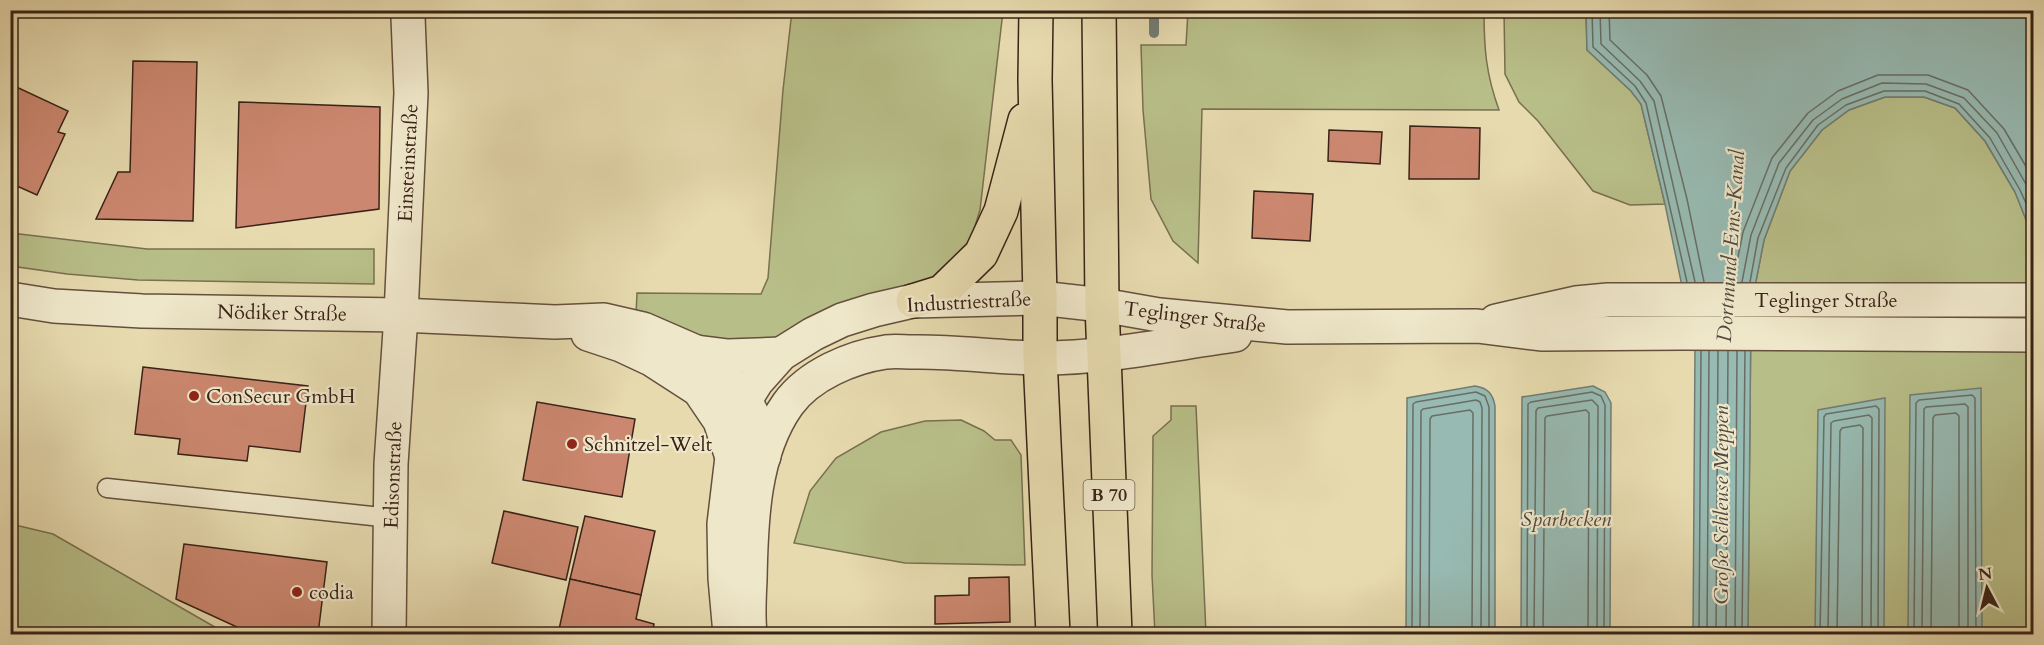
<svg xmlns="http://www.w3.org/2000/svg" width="2044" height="645" font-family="Cardo,serif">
  <rect width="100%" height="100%" fill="#e6daae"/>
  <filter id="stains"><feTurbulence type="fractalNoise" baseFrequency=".00333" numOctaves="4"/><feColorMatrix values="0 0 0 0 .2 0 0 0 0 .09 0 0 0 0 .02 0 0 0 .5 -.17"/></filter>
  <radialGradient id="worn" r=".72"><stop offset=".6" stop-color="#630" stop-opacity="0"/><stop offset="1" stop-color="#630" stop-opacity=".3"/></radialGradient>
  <!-- green -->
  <g fill="#b8be88" stroke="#787050" stroke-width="1.5">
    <polygon points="792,11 1003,11 980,210 970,242 951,267 927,283 766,341 735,348 636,315 637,293 761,294 768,278 783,90"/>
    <path d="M1188,11H1484C1484,49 1486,74 1499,110L1202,109L1198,263L1173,241L1151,199L1143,110L1141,45H1186Z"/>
    <polygon points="1504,11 1586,11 1587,50 1631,91 1641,104 1665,204 1630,205 1593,191 1538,121 1519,102 1505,74"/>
    <polygon points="1885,97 1924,97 1955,108 1985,141 2015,192 2033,237 2033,634 1748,634 1751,307 1764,240 1790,171 1822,130 1849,110"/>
    <polygon points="11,233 147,249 374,249 374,284 138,280 67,274 11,266"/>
    <polygon points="1171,406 1196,406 1206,634 1155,634 1152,575 1153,436 1171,420"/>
    <polygon points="961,420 984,431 995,440 1011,440 1021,455 1025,565 905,563 794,543 810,491 836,458 881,432 925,421"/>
    <polygon points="11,524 53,534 227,634 11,634"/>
  </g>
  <!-- water -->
  <g fill="#97bab2" stroke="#717d74" stroke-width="1.5">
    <polygon points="1586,11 2033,11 2033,237 2015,192 1985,141 1955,108 1924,97 1885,97 1849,110 1822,130 1790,171 1764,240 1751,307 1748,634 1693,634 1695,349 1665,204 1641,104 1631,91 1587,50"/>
    <path d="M1475,386C1488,388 1493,394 1495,406V634H1406L1407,398Z"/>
    <polygon points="1593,386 1605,392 1611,403 1610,634 1521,634 1522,397"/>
    <polygon points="1981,388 1982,634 1908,634 1910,395"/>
    <polygon points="1885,398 1884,634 1815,634 1818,410"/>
  </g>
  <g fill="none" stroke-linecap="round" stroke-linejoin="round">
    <!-- shore -->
    <g stroke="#686e64" stroke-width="1.5">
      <polyline points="1592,10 1593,47 1635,86 1646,103 1687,282"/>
      <polyline points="1600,10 1601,44 1640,81 1654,101 1695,282"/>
      <polyline points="1609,10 1610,40 1647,75 1661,96 1687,199 1704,282"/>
      <polyline points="1733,282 1743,232 1772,158 1808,113 1838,91 1878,75 1928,75 1968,90 2004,129 2034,180"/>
      <polyline points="1742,282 1751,235 1779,163 1813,120 1842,99 1882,83 1926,84 1964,98 1997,133 2027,186 2034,202"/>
      <polyline points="1750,282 1758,238 1786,168 1818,125 1846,105 1884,91 1925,91 1959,104 1990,138 2020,190 2034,221"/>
      <polyline points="1412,634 1413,404 1416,402 1476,392 1485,396 1489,407 1489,634"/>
      <polyline points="1420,634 1421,411 1423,409 1476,400 1480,402 1482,408 1481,634"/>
      <polyline points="1429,634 1430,419 1432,416 1470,410 1473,413 1472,634"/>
      <polyline points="1527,634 1528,404 1531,402 1592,392 1601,396 1605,405 1604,634"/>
      <polyline points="1534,634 1536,411 1538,408 1592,400 1598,406 1597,634"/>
      <polyline points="1543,634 1545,418 1547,416 1586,410 1589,413 1588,634"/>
      <polyline points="1699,634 1701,351"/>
      <polyline points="1707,634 1709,351"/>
      <polyline points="1716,634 1718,351"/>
      <polyline points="1726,634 1728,351"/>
      <polyline points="1735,634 1737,351"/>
      <polyline points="1742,634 1745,351"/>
      <polyline points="1820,634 1824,417 1826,414 1876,406 1879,409 1878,634"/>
      <polyline points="1828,634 1831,423 1834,421 1869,415 1872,418 1871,634"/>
      <polyline points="1837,634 1840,431 1842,428 1860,425 1863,428 1862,634"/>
      <polyline points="1914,634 1916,403 1919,400 1972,395 1975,398 1976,634"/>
      <polyline points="1922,634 1924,409 1926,407 1965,404 1968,407 1968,634"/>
      <polyline points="1931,634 1933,418 1935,415 1956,413 1959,416 1959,634"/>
    </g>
    <!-- stream -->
    <polyline stroke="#717d74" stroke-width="10" points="1154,10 1154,33"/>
  </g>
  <!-- building -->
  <g fill="#cb876f" stroke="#392217" stroke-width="1.5">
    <polygon points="133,61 197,62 193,221 96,219 118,172 130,172"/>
    <polygon points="10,84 68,111 58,132 65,134 37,195 17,186 10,200"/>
    <polygon points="239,102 380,107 379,209 236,228"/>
    <polygon points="1410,126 1480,128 1479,179 1409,179"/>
    <polygon points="1329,130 1382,132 1380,164 1328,161"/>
    <polygon points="1254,191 1313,194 1310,241 1252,238"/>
    <polygon points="143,367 308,386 300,452 249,446 247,461 178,454 180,439 135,434"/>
    <polygon points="537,402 635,419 622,497 523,480"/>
    <polygon points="504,511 578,527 566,580 492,563"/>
    <polygon points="585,516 655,531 641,595 570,579"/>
    <polygon points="184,544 327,562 318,634 252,634 176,599"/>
    <polygon points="1009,577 1010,622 935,624 935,596 969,595 969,578"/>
    <polygon points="570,579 641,595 636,619 654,624 652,634 558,634"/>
  </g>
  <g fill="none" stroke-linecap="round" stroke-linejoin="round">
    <defs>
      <polyline id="service" points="107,488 391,518"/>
      <g id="minor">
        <polyline points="10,299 54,306 142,311 401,315 555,322 604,320 643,329 696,352 718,369 745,400 757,424 764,456"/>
        <polyline points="588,334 621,345 651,359 699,390 720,421 732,457"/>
        <polyline points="696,352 728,356 781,354"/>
        <polyline points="389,634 391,464 401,315 411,93 408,17 410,10"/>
      </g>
      <g id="tertiary">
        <polyline points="1496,321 1576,303 1608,300 2034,300"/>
        <polyline points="730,634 725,578 724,524 732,457 745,400 757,381 781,354 813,334 842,320 874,310 913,301 1040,298 1102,305 1159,315 1287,327 1477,326 1541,334 1682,333 2034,335"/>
        <path d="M750,634C748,616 749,598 750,580C751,522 753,453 788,404C809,375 851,357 886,352C895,351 904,352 913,352C956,351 998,358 1041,358C1106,358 1170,344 1235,335"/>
      </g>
      <g id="primary">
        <polyline points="1040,298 1040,358 1053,634"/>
        <polyline points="1102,305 1115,634"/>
      </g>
      <g id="trunk">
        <polyline points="1036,10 1035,80 1040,298"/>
        <polyline points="1099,10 1102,305"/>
        <polyline points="913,301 942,292 981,254 1001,211 1025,120"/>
      </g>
    </defs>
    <!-- service casing -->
    <use href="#service" stroke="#64503d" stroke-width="21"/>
    <!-- minor casing -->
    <use href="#minor" stroke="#64503d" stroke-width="36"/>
    <!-- tertiary casing -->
    <use href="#tertiary" stroke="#64503d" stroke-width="36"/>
    <!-- primary casing -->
    <use href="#primary" stroke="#392217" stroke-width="36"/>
    <!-- trunk casing -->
    <use href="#trunk" stroke="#392217" stroke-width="36"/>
    <!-- service -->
    <use href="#service" stroke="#efe7ca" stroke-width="18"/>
    <!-- minor -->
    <use href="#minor" stroke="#efe7ca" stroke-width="33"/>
    <!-- tertiary -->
    <use href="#tertiary" stroke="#efe7ca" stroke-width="33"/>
    <!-- primary -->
    <use href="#primary" stroke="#e6daae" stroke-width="33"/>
    <!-- trunk -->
    <use href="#trunk" stroke="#e6daae" stroke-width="33"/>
  </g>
  <!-- markers -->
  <g fill="#8f2418" stroke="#efe7ca" stroke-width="2">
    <circle cx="194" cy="396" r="6"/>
    <circle cx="572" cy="444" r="6"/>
    <circle cx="297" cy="592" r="6"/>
  </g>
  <g text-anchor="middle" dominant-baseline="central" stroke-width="4.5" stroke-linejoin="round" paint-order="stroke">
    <!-- shield labels -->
    <rect fill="#efe7ca" stroke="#705d4d" stroke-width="1.5" x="1083.5" y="480" width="51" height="30" rx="4.5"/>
    <g font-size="18" font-weight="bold" fill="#392217">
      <text x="1109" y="495">B 70</text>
    </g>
    <!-- street labels -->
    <g font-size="20" fill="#392217" stroke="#efe7ca">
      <text transform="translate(408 163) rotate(-87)">Einsteinstraße</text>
      <text x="1826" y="300">Teglinger Straße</text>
      <text transform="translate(969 302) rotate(-3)">Industriestraße</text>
      <text transform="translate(282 313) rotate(1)">Nödiker Straße</text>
      <text transform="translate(1195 317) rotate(7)">Teglinger Straße</text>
      <text transform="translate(393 475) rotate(-88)">Edisonstraße</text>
    </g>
    <!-- poi labels -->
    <g font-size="20" fill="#392217" stroke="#efe7ca" text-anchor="start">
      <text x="206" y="396">ConSecur GmbH</text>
      <text x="584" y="444">Schnitzel-Welt</text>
      <text x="309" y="592">codia</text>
    </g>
    <!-- water labels -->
    <g font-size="21" font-style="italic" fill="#50483e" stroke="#efe7ca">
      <text transform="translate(1731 246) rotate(-86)">Dortmund-Ems-Kanal</text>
      <text transform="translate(1721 505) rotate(-90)">Große Schleuse Meppen</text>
      <text x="1566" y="519">Sparbecken</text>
    </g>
  </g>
  <!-- margin -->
  <rect width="2044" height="645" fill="none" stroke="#e6daae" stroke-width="36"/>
  <rect x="12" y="12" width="2020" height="621" fill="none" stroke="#392217" stroke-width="3"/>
  <rect x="18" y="18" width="2008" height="609" fill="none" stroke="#392217" stroke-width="1.5"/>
  <!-- north arrow -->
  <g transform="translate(1987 588) rotate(353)" stroke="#efe7ca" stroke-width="4.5" paint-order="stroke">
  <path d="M0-4.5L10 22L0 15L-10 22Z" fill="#392217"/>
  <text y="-9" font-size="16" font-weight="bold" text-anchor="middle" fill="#392217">N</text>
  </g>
  <rect width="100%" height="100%" filter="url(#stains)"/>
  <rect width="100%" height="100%" fill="url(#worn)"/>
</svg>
